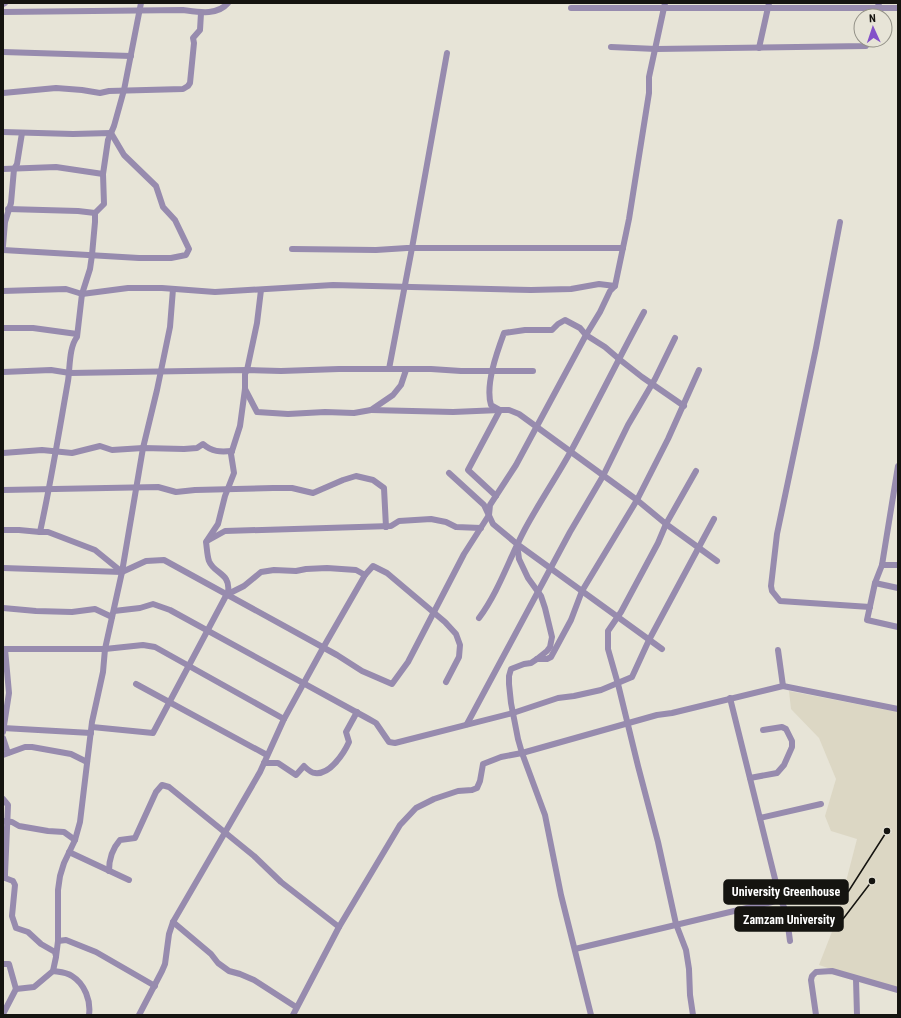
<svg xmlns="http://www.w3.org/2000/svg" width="901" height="1018" font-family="'Roboto Condensed',sans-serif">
  <rect width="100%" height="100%" fill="#e7e4d7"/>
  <!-- built -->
  <polygon fill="#dcd7c4" points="789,691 898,712 898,987 878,985 819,965 835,924 857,839 831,831 825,816 836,779 819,738 791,709"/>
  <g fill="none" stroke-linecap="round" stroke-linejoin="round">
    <!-- minor -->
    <g stroke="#978bae" stroke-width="6">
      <polyline points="3,4 5,3"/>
      <polyline points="571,8 898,8"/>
      <path d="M3,12L183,10C198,12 217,16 228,3"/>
      <polyline points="875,16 879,3"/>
      <polyline points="611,47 656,49 866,46 868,40"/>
      <polyline points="759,48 769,3"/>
      <polyline points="3,52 131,56"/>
      <polyline points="447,53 412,248 623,248"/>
      <polyline points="3,93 56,88 82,90 100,93 109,91 183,89 188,86 190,83 194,43 193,38 200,30 201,13"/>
      <polyline points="3,132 73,134 111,133 124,155 156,186 163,207 175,220 189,249 186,255 171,258 139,258 3,250"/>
      <polyline points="3,169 56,167 103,174"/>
      <polyline points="8,209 78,211 95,213"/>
      <polyline points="840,222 816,348 777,534 771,586 772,591 780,601 870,607"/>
      <polyline points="3,246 5,222 11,203 14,169 17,164 22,133"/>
      <polyline points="292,249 376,250 407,248 412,248 389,369"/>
      <polyline points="3,291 66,289 82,294 128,288 162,288 215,292 333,285 531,290 571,289 599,284 615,286"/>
      <polyline points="3,328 33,328 77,334"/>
      <polyline points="3,372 51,370 70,373 247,370 281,371 339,369 431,369 461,371 533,371"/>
      <polyline points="245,389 257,412 288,414 325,412 354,413 371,410 393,395 401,385 406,370"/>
      <path d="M371,410L453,412L500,410L491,405C485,385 497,352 504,333L525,330H552L558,324L565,320L580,328L586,335L605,347L619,359L642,377L684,406"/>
      <path d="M3,453L42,450L72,453L100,446L112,450L143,448L184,449L197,448L203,444C212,452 220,452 232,451"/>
      <polyline points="898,466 882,565 875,583 867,620 898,627"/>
      <polyline points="449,473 484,505 493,524 517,544 519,559 528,578 541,596 545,608 552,637 550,647 547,651 537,659 531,663 524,664 511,669 509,676 509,684 511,703 518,739 522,753 545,815 561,895 591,1015"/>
      <polyline points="3,490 158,487 176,492 195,490 273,488 292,488 313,493 343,480 356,476 373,480 384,488 386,527"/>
      <polyline points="496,496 468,470 500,410 509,410 519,414 637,500 666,524 717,561"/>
      <polyline points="3,530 19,530 40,532"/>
      <polyline points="207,541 225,531 391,526 399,521 431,519 446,522 456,527 481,528"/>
      <polyline points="517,544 662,649"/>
      <polyline points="882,565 898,565"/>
      <polyline points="3,568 122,572 146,561 164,560 337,655 362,671 392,684 408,662 464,554 489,515 490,505 516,465 586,335 600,312 610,291 615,286 629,219 649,93 649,77 665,3"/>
      <path d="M122,572L95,550L48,532H40C51,482 59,432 68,381C70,368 69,347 77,337L82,294L90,269L92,255L95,222V213L104,204L103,174L108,140L114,126L124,90L141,3"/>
      <polyline points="875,583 898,588"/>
      <polyline points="226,595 244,586 261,572 274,570 296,571 306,569 327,568 356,570 365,575"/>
      <polyline points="3,608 36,611 72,612 95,609 112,617"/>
      <polyline points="114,611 140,608 153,604 170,610 367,718 376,723 389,742 395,743 513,713 558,698 574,696 601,690 632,677 649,640 714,519"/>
      <path d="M479,618C499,591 509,559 525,529C539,503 556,478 571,451C596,405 619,358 644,312"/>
      <polyline points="3,650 5,649 105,649 143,645 155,647 284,719"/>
      <polyline points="537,659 547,659 551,657 571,620 582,591 637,500 668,439 699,370"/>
      <polyline points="136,684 267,755"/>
      <polyline points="783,686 898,709"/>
      <polyline points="730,698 780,899"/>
      <polyline points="467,724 570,532 603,476 628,425 655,379 675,338"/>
      <path d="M92,727L153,733L228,592C231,573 214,574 209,561C207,555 207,548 206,542L218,524L225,496L234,473L231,454L240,426L245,389V374L247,370L257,323L261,290"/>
      <polyline points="3,728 91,733"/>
      <polyline points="3,732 9,693 5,649"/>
      <polyline points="3,738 8,753"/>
      <polyline points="3,755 25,747 32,747 71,754 87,762"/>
      <path d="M264,763H278L296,775L304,766C307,769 311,773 315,773C330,775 344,753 349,742L346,732L357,712"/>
      <polyline points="750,778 777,773 784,765 792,747 792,741 786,729 782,727 763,730"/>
      <polyline points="3,799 8,805 5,874 5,878 13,881 15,885 12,916 16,928 28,932 41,944 55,952 56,956"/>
      <polyline points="760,818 821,804"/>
      <polyline points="3,821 12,822 19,826 48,831 64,832 75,840"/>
      <polyline points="69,852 129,880"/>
      <path d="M109,871C109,859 112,849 120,840L135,838L156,792L162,785L169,787L254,856L281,882L339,927"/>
      <polyline points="173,922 211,954 218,963 229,971 240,974 254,980 296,1007"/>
      <polyline points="58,941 66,940 96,952 155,986"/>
      <polyline points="575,949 772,902 780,899 786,911 790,941"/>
      <polyline points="3,964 9,964 16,989 34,987 53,971 56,957 58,941 58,890 60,876 64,863 75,840 80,822 92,722 103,672 105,649 122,572 143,448 157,390 170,327 173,289"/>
      <path d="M53,971C59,972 66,972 72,976C85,984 91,1001 89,1015"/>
      <polyline points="856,979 857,1015"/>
      <polyline points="3,1014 16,989"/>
      <polyline points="139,1015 162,971 165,964 169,934 173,922 260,772 284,719 323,648 365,575 373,566 387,573 445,622 456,634 460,645 459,657 446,682"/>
      <polyline points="293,1015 339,927 400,825 416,808 434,799 458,791 472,790 477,788 480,781 483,764 501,757 522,753 657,715 672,713 783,686 778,650"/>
      <polyline points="693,1015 690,995 689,969 686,950 676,924 658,842 638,766 618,684 608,649 608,631 621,612 658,543 666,524 696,471"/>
      <polyline points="816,1015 811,980 812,976 816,972 832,971 898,990"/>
    </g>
  </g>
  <!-- callouts -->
  <path fill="none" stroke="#151410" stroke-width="1.5" d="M887 831L848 892M872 881L843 919"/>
  <g fill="#151410" stroke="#e7e4d7" stroke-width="1.5">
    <circle cx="887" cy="831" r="4"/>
    <circle cx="872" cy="881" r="4"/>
  </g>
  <g fill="#151410" stroke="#151410" stroke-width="1.5">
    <rect x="724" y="880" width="124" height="24" rx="4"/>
    <rect x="735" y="907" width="108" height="24" rx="4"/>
  </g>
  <g font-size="12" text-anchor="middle" font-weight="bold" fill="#fff">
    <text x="786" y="896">University Greenhouse</text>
    <text x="789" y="924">Zamzam University</text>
  </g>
  <!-- border -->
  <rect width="901" height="1018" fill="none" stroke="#151410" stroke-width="8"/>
  <!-- north arrow -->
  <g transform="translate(873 28) rotate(357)"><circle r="19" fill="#e7e4d7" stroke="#939187"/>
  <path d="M0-3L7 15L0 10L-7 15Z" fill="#8451c9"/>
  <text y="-6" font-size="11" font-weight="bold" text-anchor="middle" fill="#151410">N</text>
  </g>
</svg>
